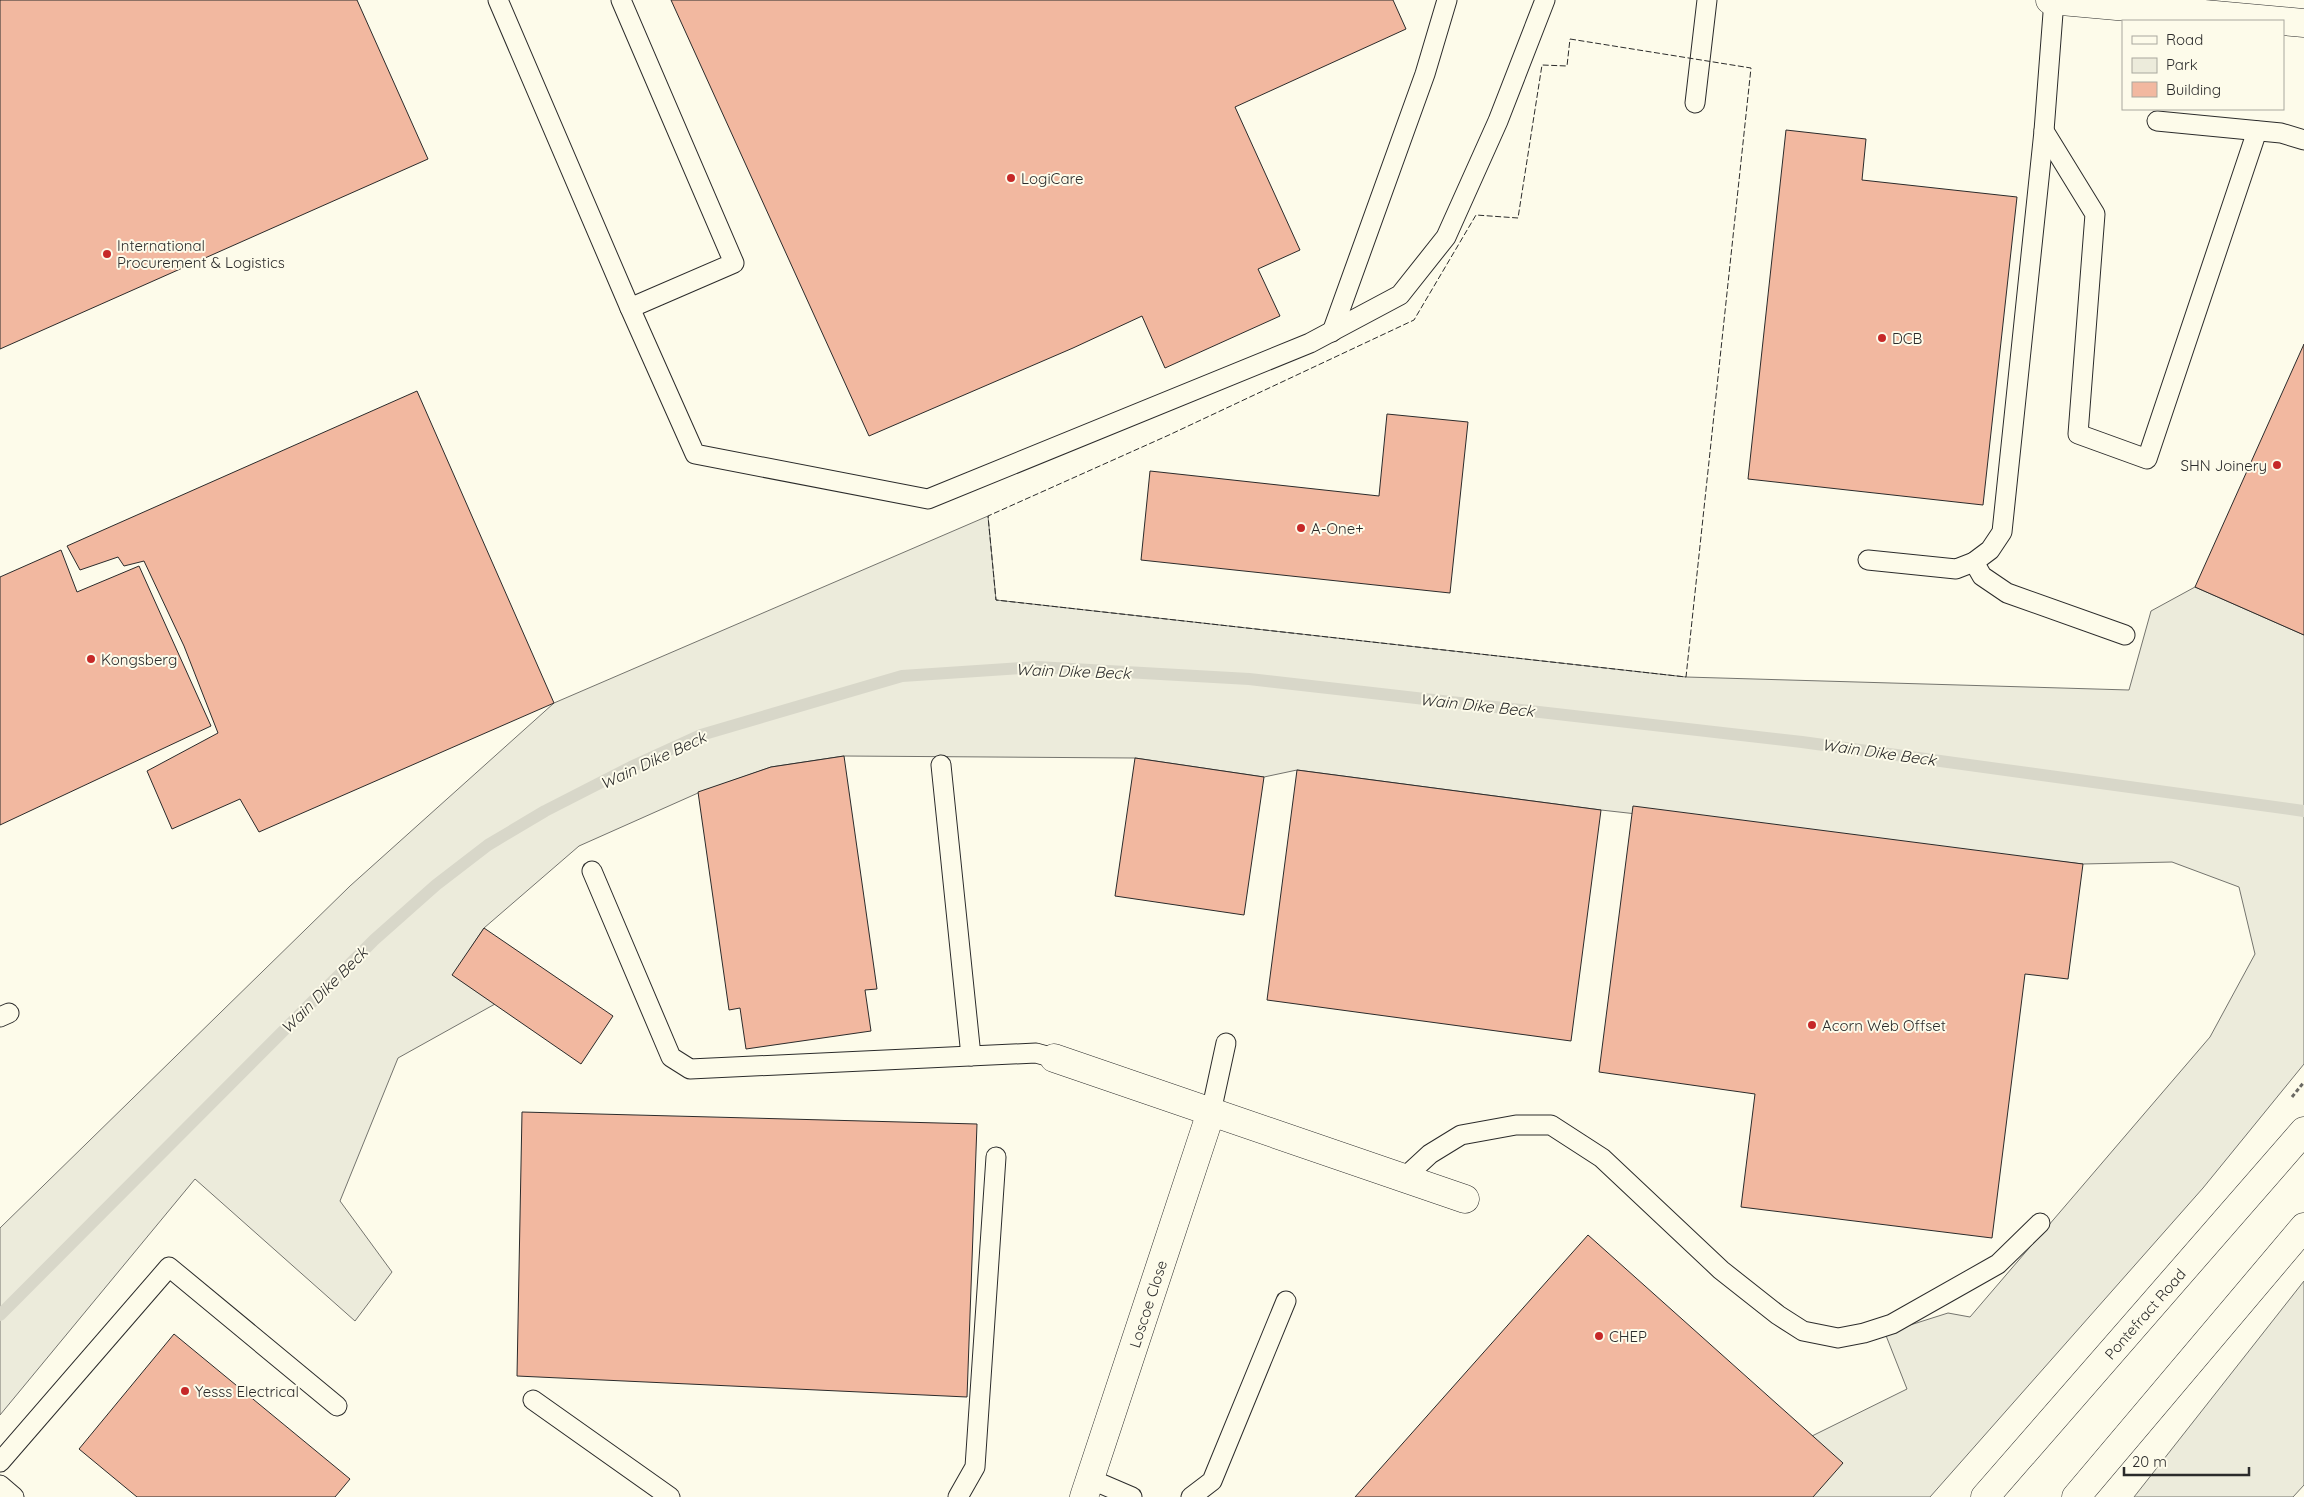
<svg xmlns="http://www.w3.org/2000/svg" width="2304" height="1497" font-family="Quicksand,sans-serif">
  <rect width="100%" height="100%" fill="#fdfbea"/>
  <!-- green -->
  <g fill="#ecebdb" stroke="#74746e">
    <polygon points="988,516 996,600 1686,677 2129,690 2151,611 2195,587 2304,635 2304,1064 2203,1188 1930,1497 1813,1497 1812,1436 1907,1389 1885,1333 1948,1313 1970,1317 2210,1037 2255,954 2239,887 2172,862 2083,864 1601,810 1297,770 1264,777 1135,758 844,756 771,767 698,793 579,846 484,928 453,975 495,1004 398,1058 340,1201 392,1272 355,1321 195,1179 0,1415 0,1228 350,886 554,703"/>
    <polygon points="2304,1281 2304,1485 2293,1497 2134,1497"/>
  </g>
  <g fill="none" stroke-linecap="round" stroke-linejoin="round">
    <!-- stream -->
    <polyline stroke="#d8d7c9" stroke-width="12" points="0,1315 374,940 436,885 488,845 545,811 631,767 701,735 902,676 1037,667 1249,679 1802,742 2304,811"/>
  </g>
  <!-- building -->
  <g fill="#f2b8a0" stroke="#2b2b2b">
    <polygon points="0,0 357,0 428,159 0,349"/>
    <polygon points="671,0 1393,0 1406,29 1235,107 1300,250 1258,269 1280,316 1165,368 1142,316 1073,348 869,436"/>
    <polygon points="1786,130 1866,139 1862,180 2017,197 1983,505 1748,479"/>
    <polygon points="2304,344 2304,635 2195,587"/>
    <polygon points="417,391 554,703 259,832 240,799 172,829 147,771 218,733 184,646 144,561 124,566 118,557 80,570 67,546"/>
    <polygon points="1387,414 1468,422 1450,593 1141,560 1150,471 1379,496"/>
    <polygon points="61,550 77,592 139,566 211,726 0,825 0,577"/>
    <polygon points="844,756 877,989 865,990 871,1031 746,1049 740,1008 729,1010 698,792 771,767"/>
    <polygon points="1135,758 1264,777 1244,915 1115,896"/>
    <polygon points="1297,770 1601,810 1571,1041 1267,1000"/>
    <polygon points="1633,806 2083,864 2068,979 2025,974 1992,1238 1741,1207 1755,1094 1599,1072"/>
    <polygon points="484,928 613,1016 581,1064 452,975"/>
    <polygon points="522,1112 977,1124 967,1397 517,1376"/>
    <polygon points="1588,1235 1843,1463 1813,1497 1355,1497"/>
    <polygon points="174,1334 350,1479 335,1497 137,1497 79,1449"/>
  </g>
  <g fill="none" stroke-linecap="round" stroke-linejoin="round">
    <defs>
      <g id="lane">
        <polyline points="498,0 630,308 695,454 928,499 1310,343 1400,295 1446,237 1498,121 1545,0"/>
        <polyline points="621,0 734,263 630,308"/>
        <polyline points="1695,103 1707,0"/>
        <polyline points="2157,121 2281,133 2304,140"/>
        <polyline points="2044,131 2095,214 2078,434 2147,459 2257,131"/>
        <polyline points="1332,332 1425,74 1447,0"/>
        <polyline points="1868,560 1956,569 1974,562 1990,550 2002,532 2044,131 2054,0"/>
        <polyline points="1974,562 1982,576 2007,593 2125,635"/>
        <polyline points="941,765 971,1056"/>
        <polyline points="592,871 671,1057 690,1069 1036,1053 1054,1058"/>
        <polyline points="0,1017 9,1013"/>
        <polyline points="1211,1112 1226,1043"/>
        <polyline points="1404,1178 1430,1154 1461,1135 1516,1125 1551,1125 1602,1158 1721,1270 1778,1315 1803,1331 1838,1338 1864,1333 1892,1324 1998,1264 2040,1223"/>
        <polyline points="533,1400 670,1497"/>
        <polyline points="0,1462 169,1267 337,1406"/>
        <polyline points="1090,1479 1132,1497"/>
        <polyline points="0,1485 14,1497"/>
        <polyline points="958,1497 975,1467 996,1157"/>
        <polyline points="1191,1497 1212,1481 1286,1301"/>
      </g>
      <g id="street">
        <polyline points="2050,0 2304,23"/>
        <polyline points="1054,1058 1465,1199"/>
        <polyline points="1084,1497 1211,1112"/>
      </g>
      <g id="primary">
        <polyline points="1985,1497 2304,1131"/>
        <polyline points="2076,1497 2304,1227"/>
      </g>
    </defs>
    <!-- lane casing -->
    <use href="#lane" stroke="#2b2b2b" stroke-width="21"/>
    <!-- street casing -->
    <use href="#street" stroke="#2b2b2b" stroke-width="29"/>
    <!-- primary casing -->
    <use href="#primary" stroke="#2b2b2b" stroke-width="29"/>
    <!-- path -->
    <polyline stroke="#6a6964" stroke-width="3" stroke-dasharray="4 2.5" stroke-linecap="butt" points="2292,1097 2304,1082"/>
    <!-- lane -->
    <use href="#lane" stroke="#fdfbea" stroke-width="19"/>
    <!-- street -->
    <use href="#street" stroke="#fdfbea" stroke-width="28"/>
    <!-- primary -->
    <use href="#primary" stroke="#fdfbea" stroke-width="28"/>
    <!-- fence -->
    <polygon stroke="#2b2b2b" stroke-width="1" stroke-dasharray="6 2.5" stroke-linecap="butt" points="1570,39 1751,68 1686,677 996,600 988,516 1169,435 1414,320 1476,215 1518,218 1542,65 1567,66"/>
  </g>
  <!-- markers -->
  <g fill="#c62828" stroke="#fdfbea" stroke-width="2">
    <circle cx="1011" cy="178" r="5"/>
    <circle cx="107" cy="254" r="5"/>
    <circle cx="1882" cy="338" r="5"/>
    <circle cx="2277" cy="465" r="5"/>
    <circle cx="1301" cy="528" r="5"/>
    <circle cx="91" cy="659" r="5"/>
    <circle cx="1812" cy="1025" r="5"/>
    <circle cx="1599" cy="1336" r="5"/>
    <circle cx="185" cy="1391" r="5"/>
  </g>
  <g text-anchor="middle" dominant-baseline="central" stroke-width="4" stroke-linejoin="round" paint-order="stroke">
    <!-- poi labels -->
    <g font-size="15" fill="#2b2b2b" stroke="#fdfbea" text-anchor="start">
      <text x="1021" y="178">LogiCare</text>
      <text x="117" y="245">International<tspan x="117" dy="17">Procurement &amp; Logistics</tspan></text>
      <text x="1892" y="338">DCB</text>
      <text x="2267" y="465" text-anchor="end">SHN Joinery</text>
      <text x="1311" y="528">A-One+</text>
      <text x="101" y="659">Kongsberg</text>
      <text x="1822" y="1025">Acorn Web Offset</text>
      <text x="1609" y="1336">CHEP</text>
      <text x="195" y="1391">Yesss Electrical</text>
    </g>
    <!-- street labels -->
    <g font-size="15" fill="#2b2b2b" stroke="#fdfbea">
      <text transform="translate(1148 1304) rotate(-72)">Loscoe Close</text>
      <text transform="translate(2145 1314) rotate(-49)">Pontefract Road</text>
    </g>
    <!-- water labels -->
    <g font-size="16" font-style="italic" fill="#2b2b2b" stroke="#fdfbea">
      <text transform="translate(1073 671) rotate(2)">Wain Dike Beck</text>
      <text transform="translate(1477 705) rotate(6)">Wain Dike Beck</text>
      <text transform="translate(1879 752) rotate(8)">Wain Dike Beck</text>
      <text transform="translate(653 760) rotate(-25)">Wain Dike Beck</text>
      <text transform="translate(324 990) rotate(-45)">Wain Dike Beck</text>
    </g>
  </g>
  <!-- legend -->
  <rect x="2122" y="20" width="162" height="90" fill="#fdfbea" stroke="#a9a89e"/>
  <rect x="2132" y="36" width="25" height="8" fill="#fdfbea" stroke="#a9a89e"/>
  <text x="2166" y="45" font-size="15" fill="#2b2b2b">Road</text>
  <rect x="2132" y="58" width="25" height="15" fill="#ecebdb" stroke="#a9a89e"/>
  <text x="2166" y="70" font-size="15" fill="#2b2b2b">Park</text>
  <rect x="2132" y="82" width="25" height="15" fill="#f2b8a0" stroke="#a9a89e"/>
  <text x="2166" y="95" font-size="15" fill="#2b2b2b">Building</text>
  <!-- scale -->
  <path d="M2124 1467v8h125v-8" fill="none" stroke="#2b2b2b" stroke-width="2.5"/>
  <text x="2132" y="1467" font-size="15" fill="#2b2b2b" stroke="#fdfbea" stroke-width="4" paint-order="stroke">20 m</text>
</svg>
